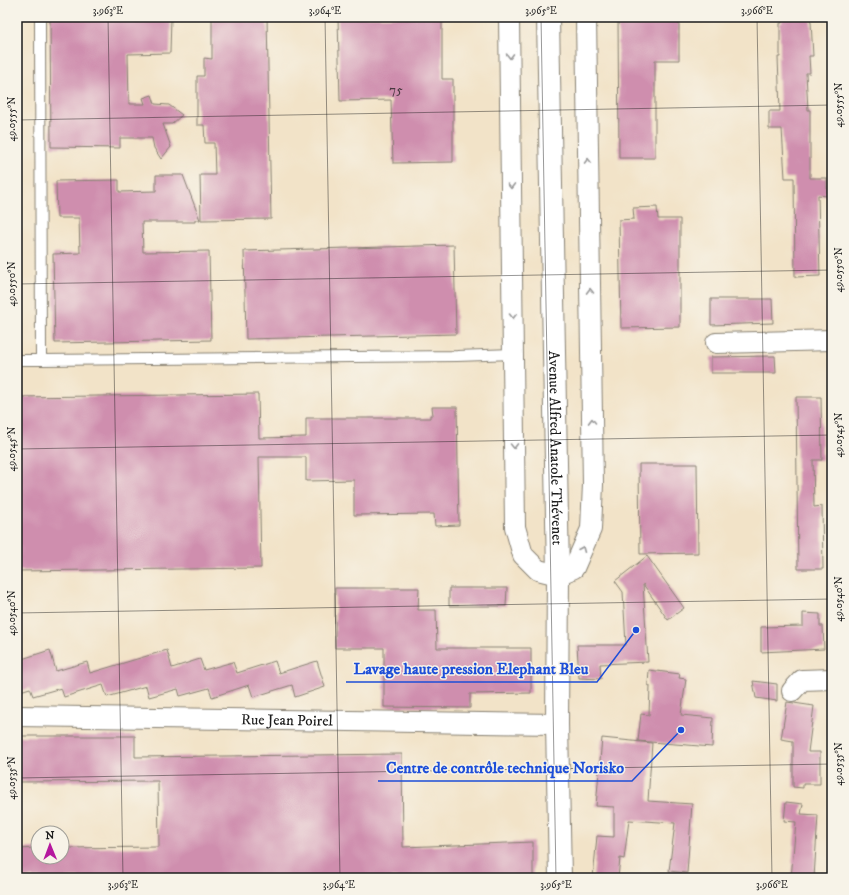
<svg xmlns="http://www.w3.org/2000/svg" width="849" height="895" font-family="'IM FELL DW Pica',serif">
  <rect width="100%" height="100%" fill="#f7f3e8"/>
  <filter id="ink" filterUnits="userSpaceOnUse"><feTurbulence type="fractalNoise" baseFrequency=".025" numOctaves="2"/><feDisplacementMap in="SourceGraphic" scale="8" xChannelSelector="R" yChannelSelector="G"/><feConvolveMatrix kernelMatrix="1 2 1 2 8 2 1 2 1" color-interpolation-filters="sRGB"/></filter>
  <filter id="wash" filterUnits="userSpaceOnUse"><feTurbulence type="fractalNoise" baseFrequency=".012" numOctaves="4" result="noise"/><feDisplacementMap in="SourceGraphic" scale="16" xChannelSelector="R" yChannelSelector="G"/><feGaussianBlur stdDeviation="0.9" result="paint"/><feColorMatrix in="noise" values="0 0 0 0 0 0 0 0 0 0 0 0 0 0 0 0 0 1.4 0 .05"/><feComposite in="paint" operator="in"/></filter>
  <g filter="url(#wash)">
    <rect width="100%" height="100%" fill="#f2e3c8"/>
    <g id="blocks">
      <!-- building -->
      <g fill="#cf8eae">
        <polygon points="50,17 171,17 170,53 128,54 129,104 145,104 143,98 152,95 155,104 169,105 182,115 172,124 163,124 171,147 161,159 154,148 152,138 120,138 120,148 51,147"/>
        <polygon points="212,17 267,17 271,219 201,220 200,175 215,175 214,143 205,143 204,125 197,125 197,76 204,76 204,58 212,59"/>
        <polygon points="338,17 442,17 442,79 453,79 453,162 393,163 391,100 340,101"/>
        <polygon points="618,17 679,17 679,60 655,60 655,158 619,158"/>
        <polygon points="782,17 809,17 811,22 813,56 809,56 810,73 806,73 808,110 810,110 810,178 827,178 827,196 818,195 820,276 795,277 794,178 785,178 782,129 769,129 769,111 780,111 778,57 780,57 780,23 782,23"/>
        <polygon points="156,175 183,175 200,220 195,220 195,222 142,222 143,252 209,251 211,340 55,343 53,254 80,253 79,218 57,218 56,181 119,180 119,192 156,191"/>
        <polygon points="657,207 658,219 680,219 680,327 621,328 619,220 634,219 633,208"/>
        <polygon points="454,245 456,334 246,339 244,251"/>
        <polygon points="711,299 772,299 773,323 711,325"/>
        <polygon points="775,356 776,373 711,373 711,357"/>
        <polygon points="258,394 259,438 306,437 306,418 430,418 430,415 433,415 432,407 457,407 459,525 435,526 434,514 354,515 354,480 306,481 306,457 259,457 261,568 17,571 17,397"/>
        <polygon points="796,397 821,397 822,460 813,460 814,507 822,506 823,569 798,569"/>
        <polygon points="639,464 697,464 698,553 640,554"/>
        <polygon points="647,556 684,608 668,620 643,584 648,662 600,664 601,679 579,678 577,645 626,645 623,592 615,581"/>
        <polygon points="335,588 419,588 418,610 436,610 437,648 531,648 531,693 470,694 470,708 384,707 384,648 335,648"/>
        <polygon points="449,588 507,588 506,606 449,606"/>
        <polygon points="803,613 820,614 820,626 823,626 824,649 761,652 761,627 803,626"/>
        <polygon points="50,650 56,671 87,662 90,673 167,650 172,668 200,659 204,670 233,662 237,673 275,661 279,673 317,661 325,687 295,697 292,685 253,697 249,685 212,697 209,688 180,696 178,689 149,697 146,686 107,697 103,685 64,697 61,688 33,696 30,688 17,692 17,662 22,661 22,659"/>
        <polygon points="649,670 680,674 679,678 686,679 681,715 713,718 712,747 638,741 641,714 649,715 650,686 648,685"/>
        <polygon points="753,681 777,684 777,701 756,698"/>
        <polygon points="787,702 814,706 808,752 820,752 820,784 803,784 803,788 793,787 793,741 781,739"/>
        <polygon points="17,736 135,736 135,757 402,754 403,847 533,842 533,878 17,878 17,849 38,848 38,857 62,857 62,848 159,847 158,781 17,782"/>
        <polygon points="602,738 652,743 648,801 692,804 687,873 669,871 675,823 629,820 624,859 620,858 618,878 593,878 597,836 614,837 614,807 596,806"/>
        <polygon points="786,802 803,804 801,814 818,815 814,878 791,878 796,822 784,821"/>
      </g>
    </g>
  </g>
  <g filter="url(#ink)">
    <use href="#blocks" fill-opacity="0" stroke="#878072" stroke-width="1"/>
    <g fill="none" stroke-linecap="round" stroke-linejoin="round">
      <defs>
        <g id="service">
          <polyline points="40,17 41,360 457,356 513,354"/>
          <polyline points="17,360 41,360"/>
        </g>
        <g id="minor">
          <polyline points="509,17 515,527 523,555 538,570 558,575 574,568 591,529 593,484 586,17"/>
          <polyline points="716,343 832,340"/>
          <polyline points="792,691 802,680 832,679"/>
          <path id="s1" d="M17,716L557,724"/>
        </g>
        <g id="secondary">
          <path id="s2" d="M548,17L558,575L557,724L560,878"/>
        </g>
      </defs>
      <!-- service casing -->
      <use href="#service" stroke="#878072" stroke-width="12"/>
      <!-- minor casing -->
      <use href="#minor" stroke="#878072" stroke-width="22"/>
      <!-- secondary casing -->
      <use href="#secondary" stroke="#878072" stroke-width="24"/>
      <!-- service -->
      <use href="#service" stroke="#fff" stroke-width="10"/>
      <!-- minor -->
      <use href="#minor" stroke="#fff" stroke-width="20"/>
      <!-- secondary -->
      <use href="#secondary" stroke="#fff" stroke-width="22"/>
    </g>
    <!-- one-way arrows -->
    <defs><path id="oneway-chevron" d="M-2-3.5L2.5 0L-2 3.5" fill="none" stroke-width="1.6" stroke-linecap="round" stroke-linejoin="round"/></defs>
    <g stroke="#999">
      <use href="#oneway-chevron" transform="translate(510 56) rotate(89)"/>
      <use href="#oneway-chevron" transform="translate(588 161) rotate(-91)"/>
      <use href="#oneway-chevron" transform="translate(511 186) rotate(89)"/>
      <use href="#oneway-chevron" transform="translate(590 291) rotate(-91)"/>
      <use href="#oneway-chevron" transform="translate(513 316) rotate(89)"/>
      <use href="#oneway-chevron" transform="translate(592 421) rotate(-91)"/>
      <use href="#oneway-chevron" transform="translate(514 446) rotate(89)"/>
      <use href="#oneway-chevron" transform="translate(582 549) rotate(-67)"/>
    </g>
  </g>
  <!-- ticks -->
  <path fill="none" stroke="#1c1c1c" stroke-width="1" stroke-opacity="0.45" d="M108,17L123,878M325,17L340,878M541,17L556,878M757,17L772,878M17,120L832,105M17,284L832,270M17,449L832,435M17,613L832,599M17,778L832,764"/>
  <g text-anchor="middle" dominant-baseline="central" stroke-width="3" stroke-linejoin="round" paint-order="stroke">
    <!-- number labels -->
    <g font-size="13" fill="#493840">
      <text x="396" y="90">75</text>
    </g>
    <!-- street labels -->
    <g font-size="15" fill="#1c1c1c" stroke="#f7f3e8">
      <text stroke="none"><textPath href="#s2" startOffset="431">Avenue Alfred Anatole Thévenet</textPath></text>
      <text stroke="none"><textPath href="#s1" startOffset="270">Rue Jean Poirel</textPath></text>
    </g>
  </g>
  <!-- callouts -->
  <path fill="none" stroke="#1d4ed8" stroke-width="1.5" d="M636 630L597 682H346M681 730L632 781H378"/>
  <g fill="#1d4ed8" stroke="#f7f3e8" stroke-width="1.5">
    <circle cx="636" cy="630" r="4"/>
    <circle cx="681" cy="730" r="4"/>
  </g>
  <g font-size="16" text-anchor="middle" font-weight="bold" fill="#1d4ed8" stroke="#f7f3e8" stroke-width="3" stroke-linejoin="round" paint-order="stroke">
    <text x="471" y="674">Lavage haute pression Elephant Bleu</text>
    <text x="505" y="773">Centre de contrôle technique Norisko</text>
  </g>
  <!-- margin -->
  <rect width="849" height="895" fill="none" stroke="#f7f3e8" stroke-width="44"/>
  <!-- north arrow -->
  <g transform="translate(50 845) rotate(359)"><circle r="19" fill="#f7f3e8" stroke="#9f9d96"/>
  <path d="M0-3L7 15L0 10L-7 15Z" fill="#b5179e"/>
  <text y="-6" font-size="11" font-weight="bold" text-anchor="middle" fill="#1c1c1c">N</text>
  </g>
  <rect x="22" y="22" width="805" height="851" fill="none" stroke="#1c1c1c" stroke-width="1.5"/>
  <g font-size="10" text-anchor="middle" fill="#1c1c1c">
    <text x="108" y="14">3.963°E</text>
    <text x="325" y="14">3.964°E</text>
    <text x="541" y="14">3.965°E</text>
    <text x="757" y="14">3.966°E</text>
    <text transform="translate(838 105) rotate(-90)" y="4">49.0555°N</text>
    <text transform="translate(11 119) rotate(-90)" y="4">49.0555°N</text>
    <text transform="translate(838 270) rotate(-90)" y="4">49.0550°N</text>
    <text transform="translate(11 284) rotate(-90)" y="4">49.0550°N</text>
    <text transform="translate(838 435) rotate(-90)" y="4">49.0545°N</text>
    <text transform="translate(11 449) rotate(-90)" y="4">49.0545°N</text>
    <text transform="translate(838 599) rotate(-90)" y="4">49.0540°N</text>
    <text transform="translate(11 613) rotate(-90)" y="4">49.0540°N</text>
    <text transform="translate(838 764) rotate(-90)" y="4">49.0535°N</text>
    <text transform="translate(11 778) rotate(-90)" y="4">49.0535°N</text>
    <text x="123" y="888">3.963°E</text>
    <text x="339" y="888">3.964°E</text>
    <text x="556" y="888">3.965°E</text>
    <text x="772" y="888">3.966°E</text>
  </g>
</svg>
